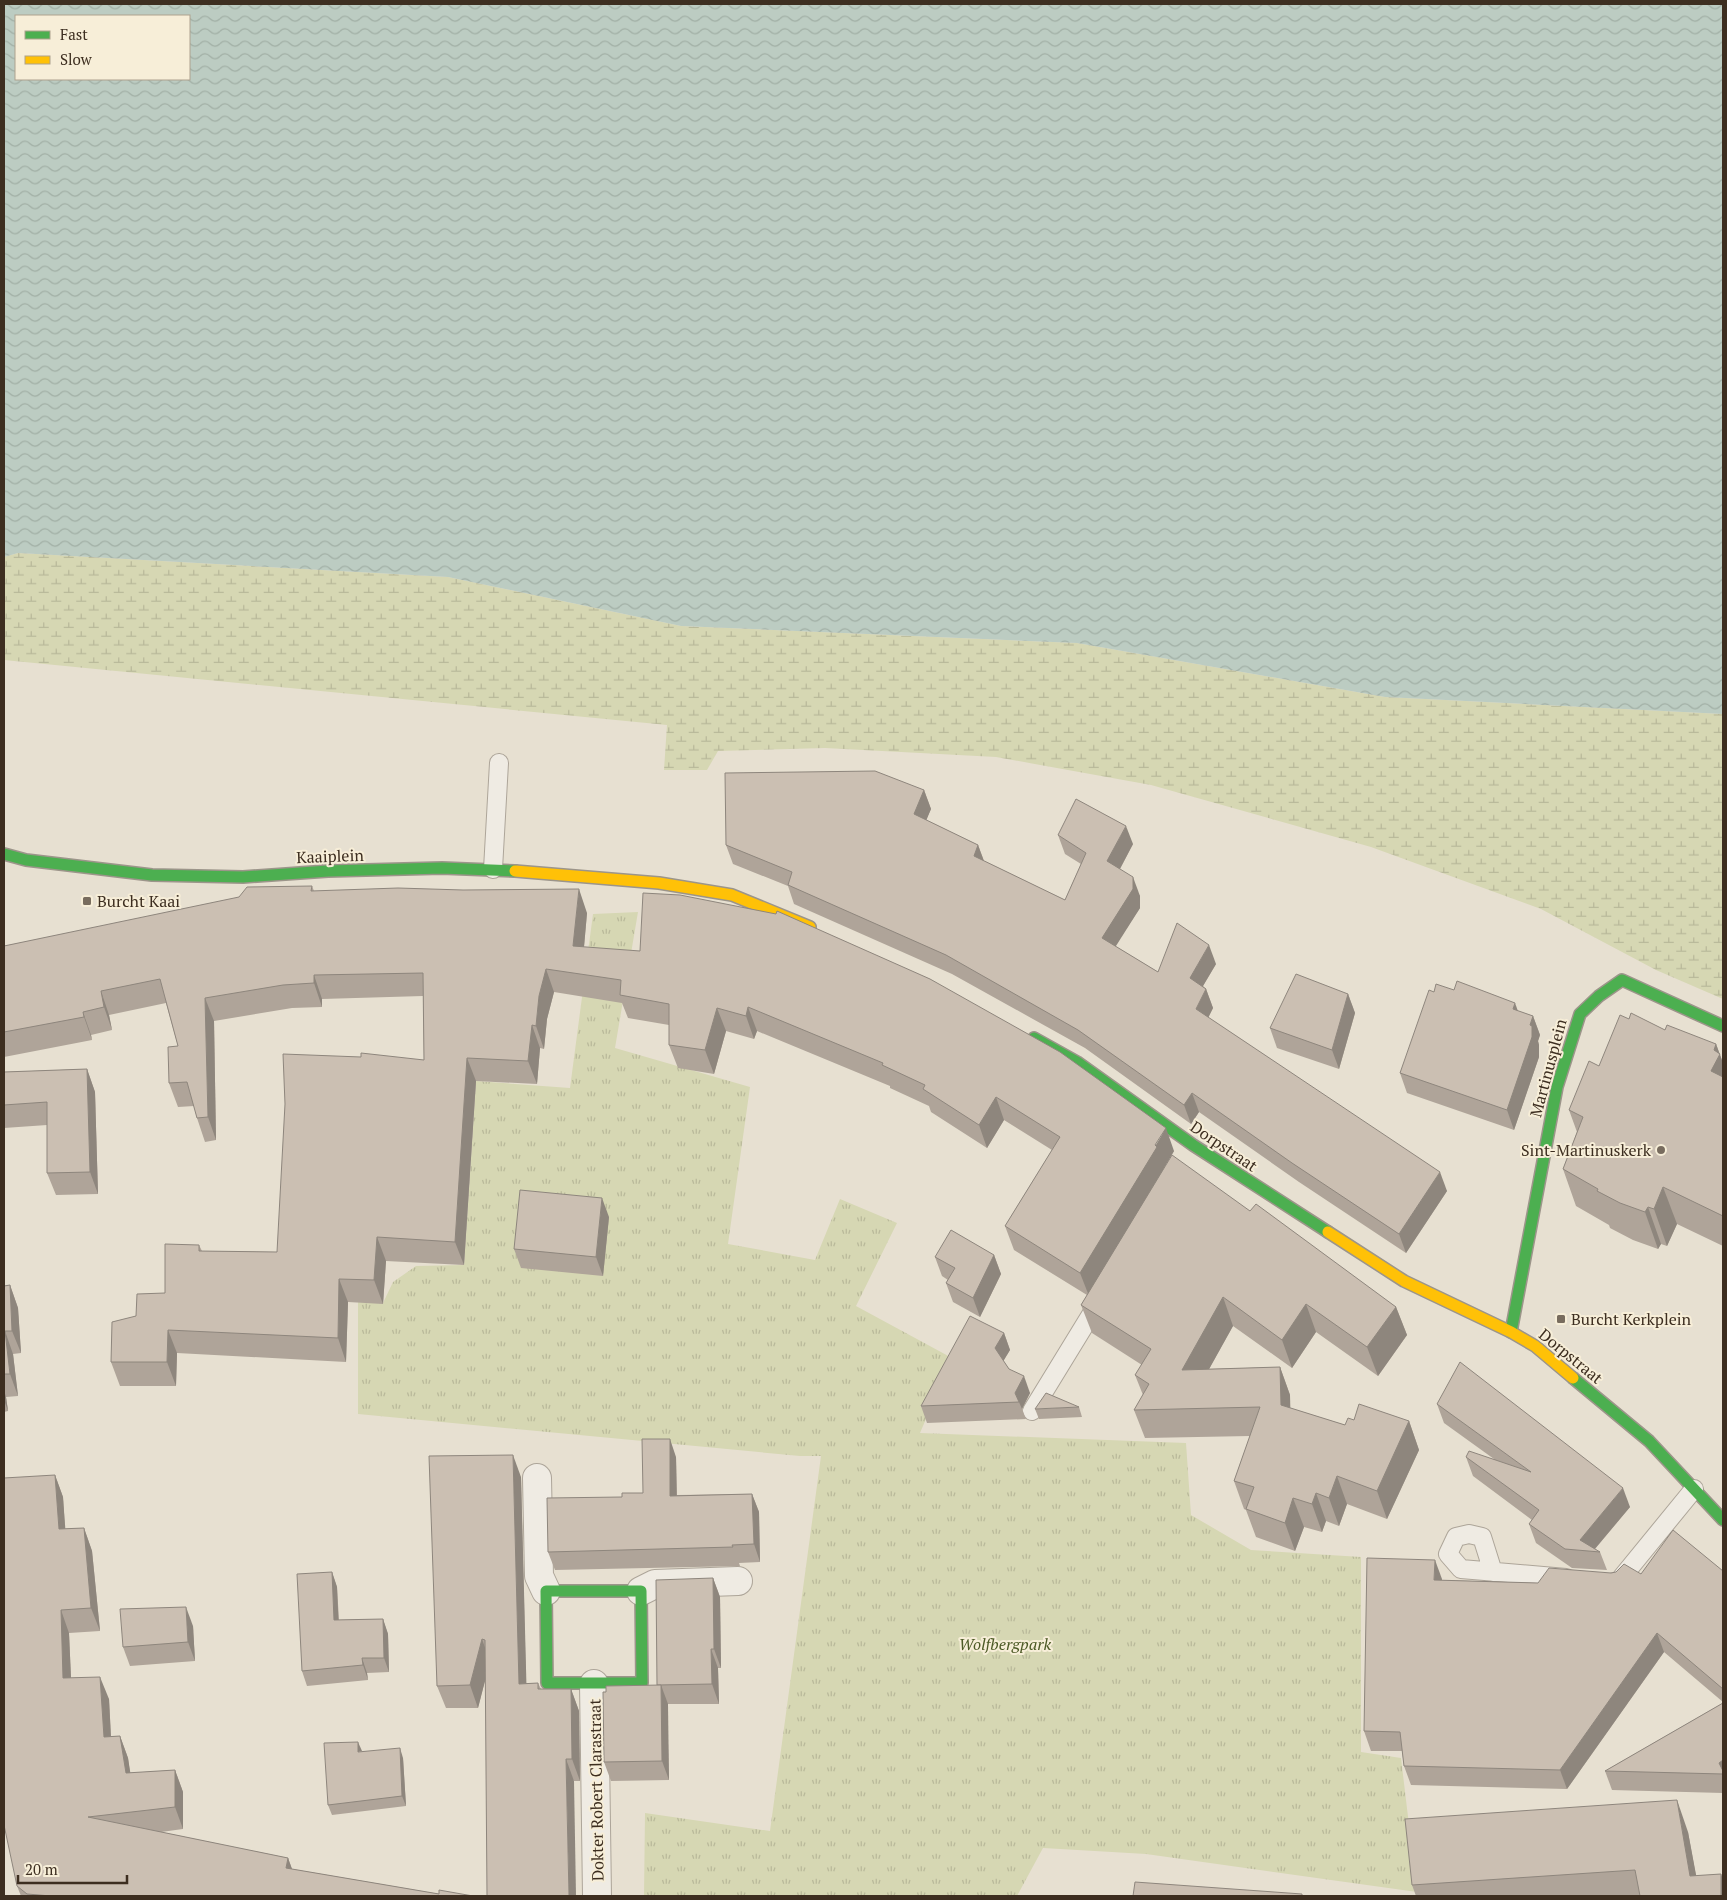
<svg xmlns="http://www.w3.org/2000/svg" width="1727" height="1900" font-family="'PT Serif',serif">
  <defs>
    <pattern id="grass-tufts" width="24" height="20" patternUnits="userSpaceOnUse" patternTransform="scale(1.25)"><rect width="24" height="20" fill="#d6d7b3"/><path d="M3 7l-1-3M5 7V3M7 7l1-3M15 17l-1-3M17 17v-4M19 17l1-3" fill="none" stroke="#b9b99a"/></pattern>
    <pattern id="wetland-marsh" width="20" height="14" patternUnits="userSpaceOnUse" patternTransform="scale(1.25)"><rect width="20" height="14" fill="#d6d7b3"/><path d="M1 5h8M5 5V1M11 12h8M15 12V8" fill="none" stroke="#b9b99a"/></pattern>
    <pattern id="water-waves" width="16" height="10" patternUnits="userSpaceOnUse" patternTransform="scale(1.25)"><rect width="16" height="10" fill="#bcccc2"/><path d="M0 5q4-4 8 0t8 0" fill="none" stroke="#a2b0a6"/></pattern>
  </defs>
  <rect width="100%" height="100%" fill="#e7e0d1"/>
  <!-- grass -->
  <polygon fill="url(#grass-tufts)" points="638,912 615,1048 750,1087 728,1244 815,1260 840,1199 897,1223 856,1306 952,1358 920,1433 1186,1443 1191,1515 1251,1550 1361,1557 1361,1752 1401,1758 1417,1892 1146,1854 1043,1848 1017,1896 644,1896 645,1813 770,1831 821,1456 800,1456 358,1414 358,1302 383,1303 393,1282 416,1266 464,1265 476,1081 570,1088 593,914"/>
  <!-- wetland -->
  <polygon fill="url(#wetland-marsh)" points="18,553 448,577 681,626 1077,643 1385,697 1723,714 1723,999 1656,970 1541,909 1371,847 1151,785 996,757 825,748 718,751 707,770 664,770 667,725 4,660 4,557"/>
  <!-- water -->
  <path fill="url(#water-waves)" fill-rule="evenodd" d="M4,4H1723V714L1385,697L1077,643L681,626L448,577L18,553L4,557ZM16,16H189V79H16Z"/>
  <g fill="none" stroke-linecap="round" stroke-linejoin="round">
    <defs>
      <g id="lane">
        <polyline points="493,869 499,763"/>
        <polyline points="1032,1411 1100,1300"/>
        <polyline points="1493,1572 1482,1537 1469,1534 1456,1537 1448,1554 1461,1569 1566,1578"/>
        <polyline points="1614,1582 1618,1582 1694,1489"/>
      </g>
      <g id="street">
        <polyline points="537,1478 539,1576 546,1591"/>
        <polyline points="641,1591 655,1584 738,1581"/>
        <polyline points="594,1684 597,1896"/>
      </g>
      <g id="fast">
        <polyline points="4,854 26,860 152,875 243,877 328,871 442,868 515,871"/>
        <polyline points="1034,1038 1077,1062 1193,1145 1328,1232"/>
        <polyline points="1511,1332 1557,1087 1580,1014 1599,996 1622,980 1723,1026"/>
        <polyline points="1573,1378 1649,1441 1723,1520"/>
        <polygon points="546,1591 641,1591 642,1683 547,1683"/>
      </g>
      <g id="slow">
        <polyline points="515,871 659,883 732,895 810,927"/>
        <polyline points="1328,1232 1404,1281 1511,1332 1535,1346 1573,1378"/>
      </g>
    </defs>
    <!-- lane casing -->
    <use href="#lane" stroke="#ada599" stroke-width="20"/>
    <!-- street casing -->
    <use href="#street" stroke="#ada599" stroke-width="30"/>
    <!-- fast casing -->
    <use href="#fast" stroke="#9c958a" stroke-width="14"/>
    <!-- slow casing -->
    <use href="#slow" stroke="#9c958a" stroke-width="14"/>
    <!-- lane -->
    <use href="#lane" stroke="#efebe3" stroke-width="18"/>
    <!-- street -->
    <use href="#street" stroke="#efebe3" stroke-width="28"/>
    <!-- fast -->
    <use href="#fast" stroke="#4caf50" stroke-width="11"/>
    <!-- slow -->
    <use href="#slow" stroke="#ffc107" stroke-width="11"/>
  </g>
  <!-- wall -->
  <g fill="#afa499">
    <polygon points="924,790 931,809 926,820 978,845 984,861 1065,900 1081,864 1065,854 1058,835 1133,844 1120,869 1140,896 1140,908 1115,946 1158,972 1216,964 1203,986 1206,989 1213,1008 1208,1018 1447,1191 1406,1253 1299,1182 1199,1112 1191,1124 1085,1048 952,974 794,904 788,886 733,864 726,845"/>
    <polygon points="312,886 314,891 587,913 584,947 1174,1151 1164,1167 1250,1211 1396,1307 1407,1335 1378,1376 1316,1332 1292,1368 1233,1326 1209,1369 1280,1367 1290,1395 1290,1408 1345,1425 1354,1420 1409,1421 1419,1450 1387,1519 1347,1504 1339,1526 1326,1521 1322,1532 1304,1527 1295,1551 1256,1537 1246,1510 1244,1509 1234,1481 1250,1436 1145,1438 1134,1410 1143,1395 1135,1375 1142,1365 1092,1333 1081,1305 1087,1295 1014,1250 1005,1226 1052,1150 1004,1120 987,1148 931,1112 929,1106 890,1088 890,1086 757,1031 754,1039 726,1031 714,1074 678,1068 669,1045 669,1025 628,1018 622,1003 554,992 547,1019 544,1049 540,1048 537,1084 476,1081 464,1265 386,1261 383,1304 348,1302 346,1362 177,1353 176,1386 120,1386 111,1362 136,1316 165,1293 199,1245 202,1251 277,1252 424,1060 423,996 322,999 322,1007 292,1008 214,1021 216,1140 205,1142 197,1118 194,1106 178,1107 169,1083 178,1046 166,1003 109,1015 112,1030 91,1035 92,1040 4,1057 4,946"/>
    <polygon points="1454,990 1533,1016 1540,1035 1538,1041 1539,1045 1539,1057 1514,1130 1407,1093 1400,1073 1434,992"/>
    <polygon points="1348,994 1355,1013 1339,1069 1277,1048 1270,1028"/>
    <polygon points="1629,1019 1665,1030 1716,1044 1723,1063 1723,1246 1677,1224 1667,1246 1661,1244 1658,1249 1633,1240 1610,1228 1609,1225 1576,1206 1563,1169 1577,1132 1569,1110 1599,1066"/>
    <polygon points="87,1069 95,1092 98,1194 56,1195 47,1173 47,1125 4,1128 4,1072"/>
    <polygon points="609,1217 603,1276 521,1268 514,1249"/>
    <polygon points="994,1255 1001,1274 980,1317 953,1302 946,1283 948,1280 942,1276 935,1257"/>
    <polygon points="10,1285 18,1308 21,1353 13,1354 18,1396 6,1397 8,1411 4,1412 4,1286"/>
    <polygon points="1004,1333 1010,1350 1003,1361 1009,1369 1030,1393 1022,1409 1026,1419 927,1423 921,1406"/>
    <polygon points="1437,1404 1630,1507 1595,1549 1600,1552 1607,1570 1572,1568 1536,1543 1529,1524 1532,1520 1473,1476 1466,1457 1494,1459 1444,1423"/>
    <polygon points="1079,1407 1082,1417 1039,1419 1035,1409"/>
    <polygon points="676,1457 677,1495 752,1494 759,1512 760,1562 739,1563 740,1566 555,1570 548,1552 622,1497 643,1493"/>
    <polygon points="55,1475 63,1497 65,1529 84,1528 92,1551 100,1631 69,1633 71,1678 109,1699 111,1736 120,1736 128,1758 130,1773 175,1770 183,1792 183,1829 161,1832 288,1858 292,1869 439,1894 473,1896 21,1896 17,1886"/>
    <polygon points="521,1477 526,1683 538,1683 541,1689 571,1689 579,1711 580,1781 574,1781 485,1680 478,1708 446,1708 437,1686"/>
    <polygon points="1723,1571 1723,1702 1664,1652 1567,1789 1411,1785 1404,1766 1402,1751 1371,1751 1364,1731 1442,1579 1442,1580 1538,1583 1611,1573 1641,1574"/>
    <polygon points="332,1572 337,1587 339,1620 383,1619 388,1634 389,1672 367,1673 368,1680 307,1686 302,1671"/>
    <polygon points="713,1578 720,1597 721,1668 718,1668 719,1704 667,1704 669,1780 611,1781 604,1762 657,1685"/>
    <polygon points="193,1626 195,1661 130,1666 123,1647"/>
    <polygon points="1723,1703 1723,1793 1612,1790 1605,1771"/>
    <polygon points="362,1751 403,1758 406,1806 332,1815 328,1805"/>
    <polygon points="1688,1832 1696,1876 1721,1874 1723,1880 1723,1896 1416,1896 1412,1885"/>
  </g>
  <!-- shaded-wall -->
  <g fill="#8e867d">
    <polygon points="924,790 931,809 921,833 914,814"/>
    <polygon points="1126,826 1133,844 1114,880 1107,861"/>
    <polygon points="978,845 985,864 974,856"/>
    <polygon points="1133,877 1140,896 1140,908 1109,957 1102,938"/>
    <polygon points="579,889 587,913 582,969 573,946"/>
    <polygon points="1209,945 1216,964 1197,996 1190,978"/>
    <polygon points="546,969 554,992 547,1019 544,1049 536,1026 539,996"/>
    <polygon points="314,975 322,999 322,1007 314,983"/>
    <polygon points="1206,989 1213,1008 1203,1028 1196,1009"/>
    <polygon points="101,991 109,1015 112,1030 104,1007"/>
    <polygon points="1348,994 1355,1013 1339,1069 1332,1050"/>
    <polygon points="205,998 214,1021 216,1140 208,1117"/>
    <polygon points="1515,1003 1522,1022 1513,1009"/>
    <polygon points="748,1007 757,1031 754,1039 746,1016"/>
    <polygon points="717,1008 726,1031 714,1074 705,1050"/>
    <polygon points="83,1012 91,1035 92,1040 84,1017"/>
    <polygon points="1533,1016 1540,1035 1538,1041 1539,1045 1539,1057 1514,1130 1507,1110 1530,1025"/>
    <polygon points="532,1025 540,1048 537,1084 528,1061"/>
    <polygon points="1716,1044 1723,1063 1723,1105 1711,1071 1714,1050"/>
    <polygon points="467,1058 476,1081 464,1265 455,1242"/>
    <polygon points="87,1069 95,1092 98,1194 90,1172"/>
    <polygon points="1192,1093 1199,1112 1191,1124 1184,1105"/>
    <polygon points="996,1097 1004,1120 987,1148 979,1125"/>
    <polygon points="1166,1128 1174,1151 1089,1296 1080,1273"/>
    <polygon points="1440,1172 1447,1191 1406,1253 1399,1234"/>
    <polygon points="4,1183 5,1186 5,1223 4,1219"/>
    <polygon points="1663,1187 1677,1224 1667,1246 1654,1209"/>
    <polygon points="602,1198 609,1217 603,1276 596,1257"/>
    <polygon points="1648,1207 1661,1244 1658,1249 1645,1212"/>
    <polygon points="377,1237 386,1261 383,1304 374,1280"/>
    <polygon points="994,1255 1001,1274 980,1317 973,1298"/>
    <polygon points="339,1279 348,1302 346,1362 338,1338"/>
    <polygon points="10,1285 18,1308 21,1353 12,1331"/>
    <polygon points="1223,1297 1233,1326 1193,1398 1182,1370"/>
    <polygon points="1306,1304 1316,1332 1292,1368 1282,1340"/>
    <polygon points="1396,1307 1407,1335 1378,1376 1367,1347"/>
    <polygon points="168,1330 177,1353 176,1386 167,1362"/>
    <polygon points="5,1331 13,1354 18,1396 10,1374"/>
    <polygon points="1004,1333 1010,1350 1001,1365 995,1348"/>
    <polygon points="1280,1367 1290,1395 1291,1433 1281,1405"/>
    <polygon points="1024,1376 1030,1393 1022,1409 1015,1393"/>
    <polygon points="4,1390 6,1397 8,1411 4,1400"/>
    <polygon points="1409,1421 1419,1450 1387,1519 1377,1491"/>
    <polygon points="670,1439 676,1457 677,1514 670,1496"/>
    <polygon points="513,1455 521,1477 527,1706 519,1684"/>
    <polygon points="55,1475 63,1497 67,1552 59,1529"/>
    <polygon points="1337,1476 1347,1504 1339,1526 1329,1498"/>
    <polygon points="1623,1488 1630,1507 1593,1551 1580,1540"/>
    <polygon points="1316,1493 1326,1521 1322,1532 1312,1504"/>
    <polygon points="752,1494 759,1512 760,1562 754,1544"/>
    <polygon points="1293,1498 1304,1527 1295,1551 1285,1523"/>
    <polygon points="84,1528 92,1551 100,1631 91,1608"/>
    <polygon points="1435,1560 1442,1579 1441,1599 1434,1580"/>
    <polygon points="332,1572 337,1587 339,1634 334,1620"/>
    <polygon points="713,1578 720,1597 721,1668 714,1649"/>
    <polygon points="186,1607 193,1626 195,1661 188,1642"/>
    <polygon points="61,1610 69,1633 72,1701 63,1678"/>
    <polygon points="383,1619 388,1634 389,1672 384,1658"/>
    <polygon points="1657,1633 1664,1652 1567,1789 1560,1770"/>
    <polygon points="482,1639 490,1662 478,1708 470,1685"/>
    <polygon points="711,1649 718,1668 719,1704 712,1684"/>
    <polygon points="362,1658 367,1673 368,1680 363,1665"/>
    <polygon points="100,1677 109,1699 112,1759 104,1737"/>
    <polygon points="661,1685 668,1704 669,1780 662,1761"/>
    <polygon points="571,1689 579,1711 580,1781 572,1759"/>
    <polygon points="120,1736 128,1758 134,1796 126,1773"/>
    <polygon points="358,1742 362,1751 358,1752"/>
    <polygon points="400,1748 403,1758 406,1806 402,1796"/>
    <polygon points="566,1759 574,1781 576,1896 569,1896"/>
    <polygon points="1723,1760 1723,1774 1719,1763"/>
    <polygon points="175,1770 183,1792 183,1829 175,1807"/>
    <polygon points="1677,1800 1688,1832 1700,1896 1690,1876"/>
    <polygon points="288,1858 296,1880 286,1868"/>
    <polygon points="1721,1874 1723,1880 1723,1896 1721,1896"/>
  </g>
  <!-- building -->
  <g fill="#cbbfb2" stroke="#8e867d">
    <polygon points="875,771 924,790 914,814 978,845 974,856 1065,900 1086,853 1058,835 1076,799 1126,826 1107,861 1133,877 1133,889 1102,938 1158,972 1177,923 1209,945 1190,978 1206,989 1196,1009 1440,1172 1399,1234 1292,1163 1192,1093 1184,1105 1078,1030 946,955 788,885 792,872 726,845 725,773"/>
    <polygon points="312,886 311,891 398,888 463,890 579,889 573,946 640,951 643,893 680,895 776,914 777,911 930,979 1060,1052 1166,1128 1155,1145 1157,1147 1080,1273 1005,1226 1060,1137 996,1097 979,1125 923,1089 925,1085 882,1065 883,1063 748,1007 746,1016 717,1008 705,1050 669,1045 669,1004 620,995 621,980 546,969 539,996 536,1026 532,1025 528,1061 467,1058 455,1242 377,1237 374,1280 339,1279 338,1338 168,1330 167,1362 111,1362 112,1322 136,1316 137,1294 165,1293 165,1244 199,1245 199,1251 277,1252 285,1104 283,1054 361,1057 361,1053 424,1060 423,973 314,975 314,983 283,985 205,998 208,1117 197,1118 187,1082 169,1083 168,1047 178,1046 160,979 101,991 104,1007 83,1012 84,1017 4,1032 4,946 239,897 247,887"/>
    <polygon points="1296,974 1348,994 1332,1050 1270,1028"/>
    <polygon points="1457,981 1515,1003 1513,1009 1533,1016 1530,1025 1532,1026 1532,1037 1507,1110 1400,1073 1429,990 1434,992 1436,984 1454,990"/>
    <polygon points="1631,1013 1665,1030 1667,1025 1716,1044 1714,1050 1720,1054 1711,1071 1723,1077 1723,1216 1663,1187 1654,1209 1648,1207 1645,1212 1620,1203 1597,1191 1598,1189 1563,1169 1583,1117 1569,1110 1589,1061 1599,1066 1620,1015 1629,1019"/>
    <polygon points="87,1069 90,1172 47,1173 47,1102 4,1105 4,1072"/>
    <polygon points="1172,1155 1250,1211 1256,1204 1396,1307 1367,1347 1306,1304 1282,1340 1223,1297 1182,1370 1280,1367 1281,1405 1345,1425 1348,1418 1354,1420 1359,1404 1409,1421 1377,1491 1337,1476 1329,1498 1316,1493 1312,1504 1293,1498 1285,1523 1246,1509 1254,1487 1234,1481 1260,1407 1134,1410 1149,1384 1135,1375 1151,1349 1081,1305"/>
    <polygon points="520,1190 602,1198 596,1257 514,1249"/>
    <polygon points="951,1230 994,1255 973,1298 946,1283 955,1268 935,1257"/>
    <polygon points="10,1285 12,1331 5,1331 10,1374 4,1374 4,1286"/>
    <polygon points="970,1316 1004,1333 995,1348 1009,1369 1024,1376 1015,1393 1019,1402 921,1406"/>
    <polygon points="1460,1362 1623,1488 1580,1540 1600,1552 1565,1549 1529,1524 1539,1510 1466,1457 1469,1451 1531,1472 1437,1404"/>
    <polygon points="1046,1393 1079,1407 1035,1409"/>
    <polygon points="642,1439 670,1439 670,1496 752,1494 754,1544 732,1545 733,1547 548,1552 547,1498 622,1497 622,1493 643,1493"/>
    <polygon points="513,1455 519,1684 538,1683 538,1689 571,1689 572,1759 566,1759 569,1896 487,1896 485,1640 482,1639 470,1685 437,1686 429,1456"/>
    <polygon points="55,1475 59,1529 84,1528 91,1608 61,1610 63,1678 100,1677 104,1737 120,1736 126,1773 175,1770 175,1807 88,1817 288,1858 286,1868 439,1894 439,1890 473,1896 51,1896 27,1894 17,1886 4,1825 4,1478"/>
    <polygon points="1673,1530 1723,1571 1723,1689 1657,1633 1560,1770 1404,1766 1400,1732 1364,1731 1367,1558 1435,1560 1434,1580 1538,1583 1549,1568 1611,1573 1616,1572 1624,1564 1641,1574"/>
    <polygon points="332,1572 334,1620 383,1619 384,1658 362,1658 363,1665 302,1671 297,1574"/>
    <polygon points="713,1578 714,1649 711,1649 712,1684 657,1685 656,1580"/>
    <polygon points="186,1607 188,1642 123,1647 120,1609"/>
    <polygon points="661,1685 662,1761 604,1762 603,1692 606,1692 606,1686"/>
    <polygon points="1723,1703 1723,1760 1719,1763 1723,1771 1723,1774 1605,1771"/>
    <polygon points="358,1742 358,1752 400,1748 402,1796 328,1805 324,1743"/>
    <polygon points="1677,1800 1690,1876 1721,1874 1721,1896 1640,1896 1635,1870 1412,1885 1405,1819"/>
    <polygon points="1135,1882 1302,1894 1302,1896 1133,1896"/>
  </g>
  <!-- markers -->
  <g fill="#786c5e" stroke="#f7eed8" stroke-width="2">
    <rect x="82" y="896" width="10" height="10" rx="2.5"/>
    <circle cx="1661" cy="1150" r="5"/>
    <rect x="1556" y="1314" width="10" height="10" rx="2.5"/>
  </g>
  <g text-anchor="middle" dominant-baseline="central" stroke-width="4" stroke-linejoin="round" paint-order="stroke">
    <!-- street labels -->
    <g font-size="16" fill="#3d2e20" stroke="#f7eed8">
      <text transform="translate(330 856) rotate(-2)">Kaaiplein</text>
      <text transform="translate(1548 1068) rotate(-75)">Martinusplein</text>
      <text transform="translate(1224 1146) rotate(34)">Dorpstraat</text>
      <text transform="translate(1571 1356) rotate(39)">Dorpstraat</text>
      <text transform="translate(596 1790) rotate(-91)">Dokter Robert Clarastraat</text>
    </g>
    <!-- poi labels -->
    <g font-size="16" fill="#3d2e20" stroke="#f7eed8" text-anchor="start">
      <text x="97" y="901">Burcht Kaai</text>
      <text x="1651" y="1150" text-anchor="end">Sint-Martinuskerk</text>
      <text x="1571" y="1319">Burcht Kerkplein</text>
    </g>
    <!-- park labels -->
    <g font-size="16" font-style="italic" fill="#4d5a26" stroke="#f7eed8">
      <text x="1005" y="1644">Wolfbergpark</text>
    </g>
  </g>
  <!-- border -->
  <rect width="1727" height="1900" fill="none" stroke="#3d2e20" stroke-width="10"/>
  <!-- legend -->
  <rect x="15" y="15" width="175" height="65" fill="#f7eed8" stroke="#ada18e"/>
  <rect x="25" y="31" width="25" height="8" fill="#4caf50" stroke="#ada18e"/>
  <text x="60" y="40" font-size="15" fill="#3d2e20">Fast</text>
  <rect x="25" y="56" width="25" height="8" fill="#ffc107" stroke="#ada18e"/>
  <text x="60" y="65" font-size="15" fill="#3d2e20">Slow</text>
  <!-- scale -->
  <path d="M18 1875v8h109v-8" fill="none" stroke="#3d2e20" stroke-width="2.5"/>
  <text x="25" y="1875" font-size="15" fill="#3d2e20" stroke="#f7eed8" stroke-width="4" paint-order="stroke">20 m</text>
</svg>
